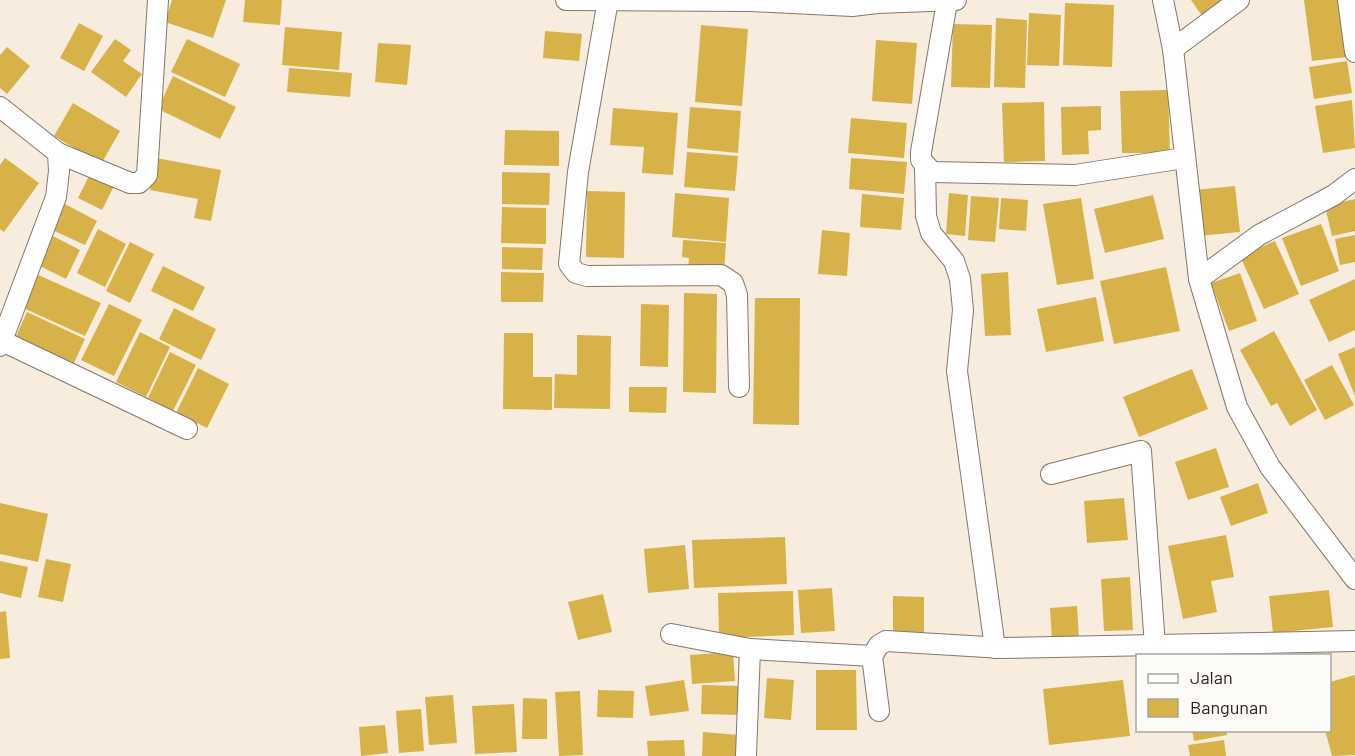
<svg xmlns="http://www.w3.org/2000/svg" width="1355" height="756" font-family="Barlow,sans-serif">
  <rect width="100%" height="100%" fill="#f8ecdf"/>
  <!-- building -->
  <g fill="#d6b248">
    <polygon points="172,0 226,0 213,38 165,22"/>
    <polygon points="245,0 282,0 280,25 243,22"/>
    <polygon points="1191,0 1233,0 1205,20"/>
    <polygon points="1304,0 1339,0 1346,57 1312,61"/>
    <polygon points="1065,3 1114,5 1112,67 1063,65"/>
    <polygon points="1029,13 1061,15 1059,66 1027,65"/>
    <polygon points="996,18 1027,20 1025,88 994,87"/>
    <polygon points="79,23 103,36 84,71 60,58"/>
    <polygon points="953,24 992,25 990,88 951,87"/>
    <polygon points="701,25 748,29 742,106 695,102"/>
    <polygon points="285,27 342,32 339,70 282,65"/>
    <polygon points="545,31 582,34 579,61 543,58"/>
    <polygon points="115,39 131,50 123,61 142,74 126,97 91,72"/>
    <polygon points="187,39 240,64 225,97 171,72"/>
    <polygon points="876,40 917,43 912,104 872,101"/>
    <polygon points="378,43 411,45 407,85 375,82"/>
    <polygon points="7,47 30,66 7,94 0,88 0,55"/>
    <polygon points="1347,61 1352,93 1314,99 1309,67"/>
    <polygon points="289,68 352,73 350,97 287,92"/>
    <polygon points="173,76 236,107 220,139 158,109"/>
    <polygon points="1168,90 1170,153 1122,153 1120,91"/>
    <polygon points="1352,100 1355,148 1323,153 1315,106"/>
    <polygon points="1044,102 1045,161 1004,162 1002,103"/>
    <polygon points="73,103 120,131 101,164 54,136"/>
    <polygon points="1101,106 1101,130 1088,131 1089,154 1062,155 1061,107"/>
    <polygon points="690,107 741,111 738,153 687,148"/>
    <polygon points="613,108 678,113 673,175 642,173 644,147 610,145"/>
    <polygon points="851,118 907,123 904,158 848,153"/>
    <polygon points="505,130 559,131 559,166 504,165"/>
    <polygon points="687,152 738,156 735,191 684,187"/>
    <polygon points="5,158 39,183 4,232 0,229 0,165"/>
    <polygon points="156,158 221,170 211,221 194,218 198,199 150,190"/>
    <polygon points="851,158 907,162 904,194 849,189"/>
    <polygon points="92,170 116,182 102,210 78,198"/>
    <polygon points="502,172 550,173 549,205 502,204"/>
    <polygon points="1235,186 1240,232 1199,236 1194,190"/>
    <polygon points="587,191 625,192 624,258 586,257"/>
    <polygon points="675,193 729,198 726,242 672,237"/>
    <polygon points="949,193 968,195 965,236 946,234"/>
    <polygon points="862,194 904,198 901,230 860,227"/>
    <polygon points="1153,195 1164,239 1105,253 1094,209"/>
    <polygon points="971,196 999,198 995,242 968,240"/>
    <polygon points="1001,198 1028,200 1026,231 999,229"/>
    <polygon points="1081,198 1094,279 1057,285 1043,204"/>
    <polygon points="1355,199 1355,231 1332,236 1325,206"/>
    <polygon points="63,203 97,221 85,245 50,229"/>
    <polygon points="502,207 546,208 546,244 501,243"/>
    <polygon points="1321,224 1339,271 1301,286 1282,238"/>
    <polygon points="98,229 126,244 105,287 77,273"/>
    <polygon points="822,230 850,233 847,276 818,274"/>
    <polygon points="49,234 80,250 66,279 34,263"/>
    <polygon points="1355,235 1355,262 1340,265 1335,239"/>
    <polygon points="683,240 726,243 724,272 688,269 689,258 682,257"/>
    <polygon points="1275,241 1299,294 1264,309 1240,256"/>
    <polygon points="130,242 154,254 130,303 106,291"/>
    <polygon points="502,247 543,248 542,270 502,269"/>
    <polygon points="163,266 205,287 193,311 151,291"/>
    <polygon points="1166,267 1180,331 1114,344 1100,281"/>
    <polygon points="501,272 544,273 543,302 501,302"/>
    <polygon points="1008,272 1011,335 985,336 981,274"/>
    <polygon points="1240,273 1257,321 1229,331 1211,283"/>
    <polygon points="36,274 101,303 85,336 21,307"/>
    <polygon points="1355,279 1355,330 1329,342 1309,300"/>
    <polygon points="684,293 717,294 716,393 683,392"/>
    <polygon points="1096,297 1104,341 1046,352 1037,309"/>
    <polygon points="755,298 800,298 799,425 753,424"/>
    <polygon points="109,304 142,320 114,376 81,360"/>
    <polygon points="641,304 669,305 668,367 640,366"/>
    <polygon points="174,308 216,329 201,360 159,339"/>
    <polygon points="27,312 85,339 72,367 14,341"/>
    <polygon points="1274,331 1317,410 1290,426 1277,403 1271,406 1240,350"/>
    <polygon points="140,332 170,347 146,397 116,382"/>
    <polygon points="504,333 533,333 533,377 552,377 552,410 503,409"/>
    <polygon points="577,335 611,336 610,409 554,408 555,374 577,375"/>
    <polygon points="1355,347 1355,396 1338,354"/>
    <polygon points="170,352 196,365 173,411 148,398"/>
    <polygon points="1332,365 1354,405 1325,420 1304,380"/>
    <polygon points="198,368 229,384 207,428 176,413"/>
    <polygon points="1192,369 1208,409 1139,437 1123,397"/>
    <polygon points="629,387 667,387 666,413 629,412"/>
    <polygon points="1216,448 1229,487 1188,500 1175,462"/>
    <polygon points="1258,483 1268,513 1231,526 1220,497"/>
    <polygon points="1124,498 1128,540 1087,543 1084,501"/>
    <polygon points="0,503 48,514 38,562 0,554"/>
    <polygon points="1226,535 1234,577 1211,581 1217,612 1183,619 1168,546"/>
    <polygon points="785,537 787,584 694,588 692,540"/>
    <polygon points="685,545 689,589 648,593 644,549"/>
    <polygon points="46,559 71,564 63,602 38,597"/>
    <polygon points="0,561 28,567 21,598 0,593"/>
    <polygon points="1130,577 1133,630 1104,631 1101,579"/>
    <polygon points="832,588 835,631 801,633 798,590"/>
    <polygon points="1329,590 1333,627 1273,633 1269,596"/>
    <polygon points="793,591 794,635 719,638 718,593"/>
    <polygon points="603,594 612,632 578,640 568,602"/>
    <polygon points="893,596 924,597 924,635 893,635"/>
    <polygon points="1077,606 1079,639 1052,640 1050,608"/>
    <polygon points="6,611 10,658 0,659 0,612"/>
    <polygon points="733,652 735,681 692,684 690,655"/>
    <polygon points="816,670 856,670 857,730 816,730"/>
    <polygon points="1355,675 1355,755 1332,756 1325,730 1330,730 1330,682"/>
    <polygon points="767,678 794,680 791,720 764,718"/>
    <polygon points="684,680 689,711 650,716 645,686"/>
    <polygon points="1123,680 1130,736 1049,745 1043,689"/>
    <polygon points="702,685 740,686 739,715 701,714"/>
    <polygon points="598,690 634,691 633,718 597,717"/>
    <polygon points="580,691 583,755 559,756 555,692"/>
    <polygon points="453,695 457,743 429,745 425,697"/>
    <polygon points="523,698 547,699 547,739 522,739"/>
    <polygon points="514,704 517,752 475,754 472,706"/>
    <polygon points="421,709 424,751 399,753 396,711"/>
    <polygon points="385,725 388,753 361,756 359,727"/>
    <polygon points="1192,730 1226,730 1227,735 1194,741"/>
    <polygon points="703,732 739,735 738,756 702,756"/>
    <polygon points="684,740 685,756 648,756 647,741"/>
    <polygon points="1224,740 1226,756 1190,756 1188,745"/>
  </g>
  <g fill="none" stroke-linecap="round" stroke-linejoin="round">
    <defs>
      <g id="street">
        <polyline points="566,0 751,1 852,6 877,3 877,0"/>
        <polyline points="608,0 578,172 569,264 576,273 587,276 721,275 733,283 737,295 739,387"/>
        <polyline points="1163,0 1173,49 1199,279 1237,407 1270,467 1355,579"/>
        <polyline points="1348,0 1355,52"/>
        <polyline points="947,2 921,152 921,160 932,172 1075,175 1184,158"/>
        <polyline points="877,3 956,0"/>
        <polyline points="1173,49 1239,0"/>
        <polyline points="0,107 58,153 59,171 56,197 0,346"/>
        <polyline points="58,153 130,183 139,183 147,175 158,0"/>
        <polyline points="925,166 926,216 931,233 954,261 960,279 963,310 957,371 995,648"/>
        <polyline points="1199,279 1259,235 1334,195 1355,179"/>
        <polyline points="0,340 187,429"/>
        <polyline points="1051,474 1141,451 1155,646"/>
        <polyline points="671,634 750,649 872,656"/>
        <polyline points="879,711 872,656 879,645 886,641 1003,648 1355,641"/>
        <polyline points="746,756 750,649"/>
      </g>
    </defs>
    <!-- street casing -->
    <use href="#street" stroke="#82786d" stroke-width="22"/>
    <!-- street -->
    <use href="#street" stroke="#fff" stroke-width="20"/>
  </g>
  <!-- legend -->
  <rect x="1136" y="654" width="195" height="78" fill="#fdfbf8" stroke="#a8a5a1" stroke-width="1.5"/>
  <rect x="1148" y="674" width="30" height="9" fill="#ffffff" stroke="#a8a5a1" stroke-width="1.5"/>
  <text x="1190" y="684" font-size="18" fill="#28241f">Jalan</text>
  <rect x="1148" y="699" width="30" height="18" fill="#d6b248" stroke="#a8a5a1" stroke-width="1.5"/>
  <text x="1190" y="714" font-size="18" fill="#28241f">Bangunan</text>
</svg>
